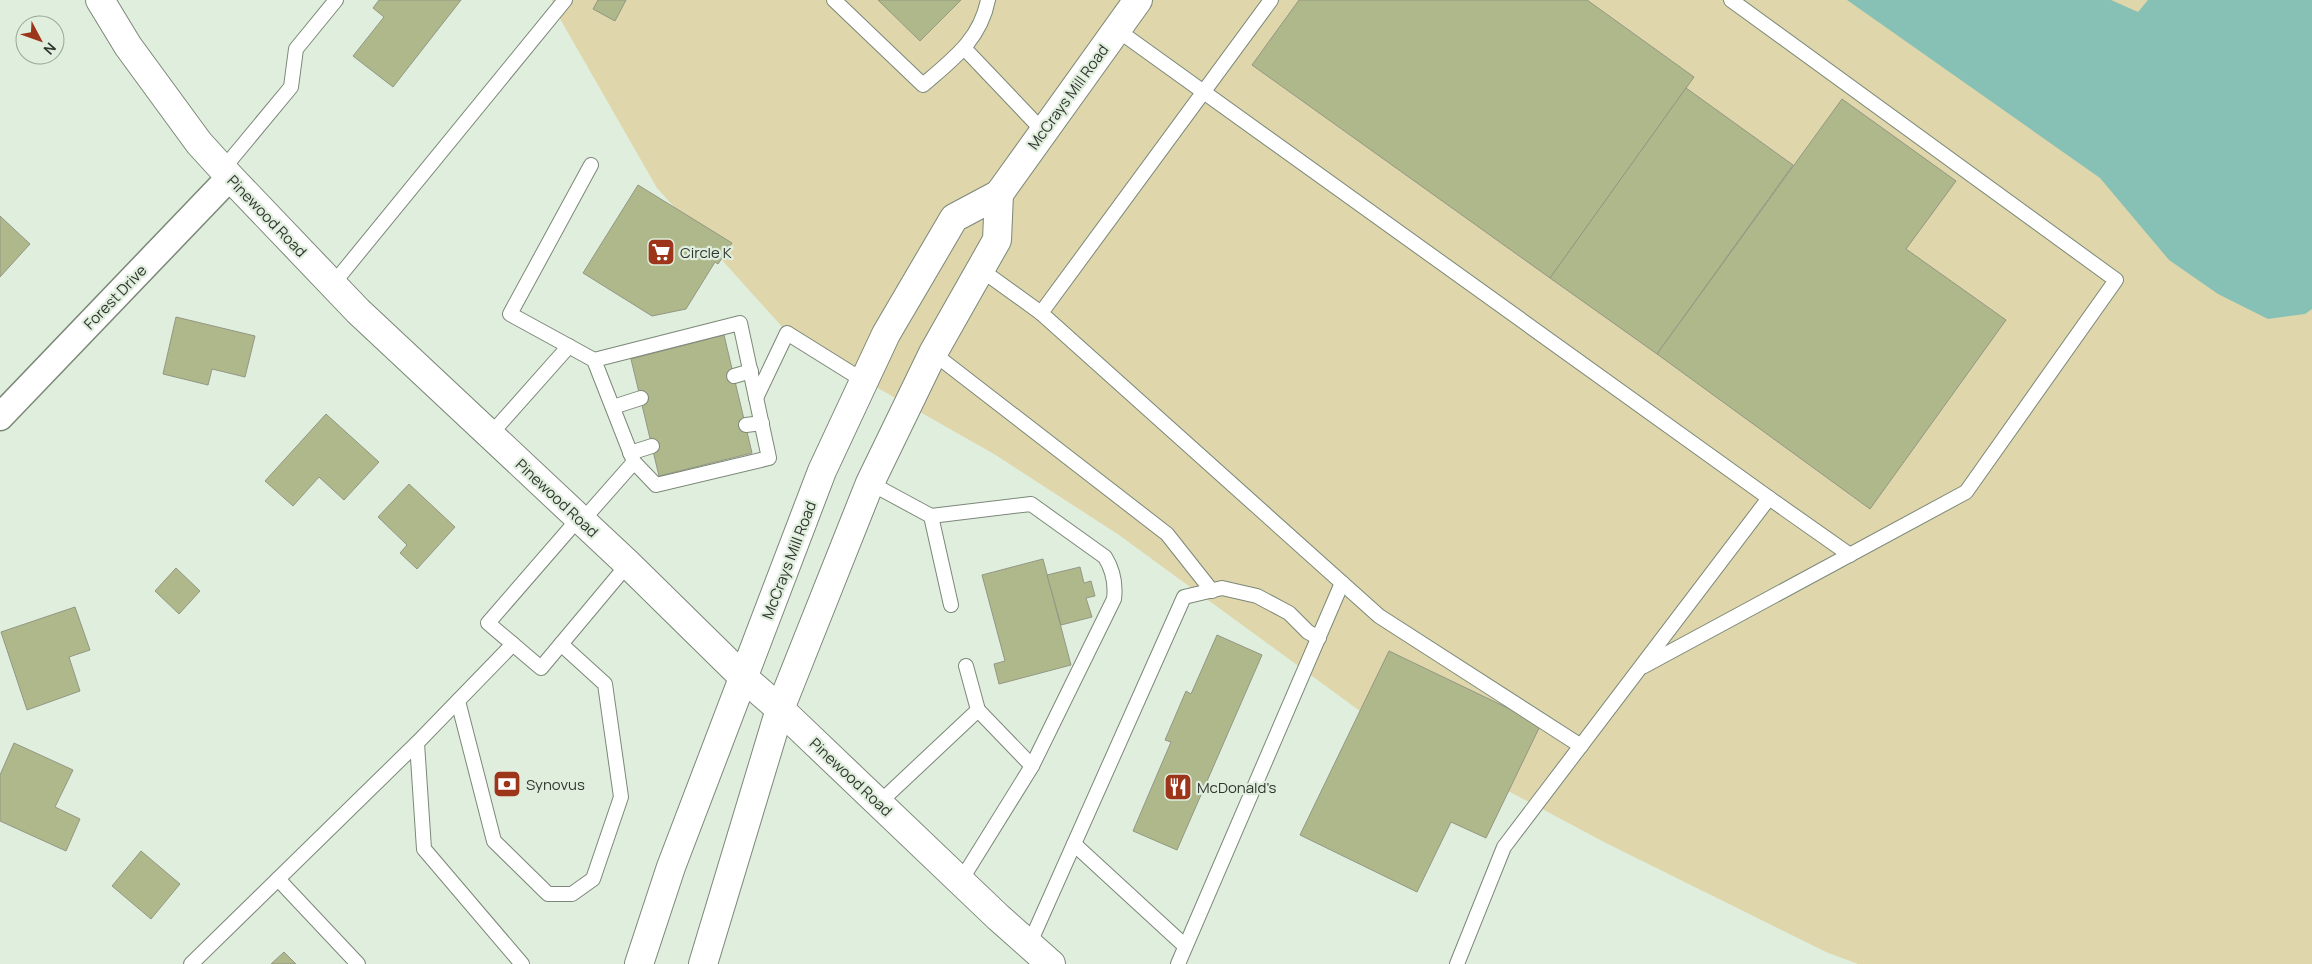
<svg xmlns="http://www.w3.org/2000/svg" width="2312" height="964" font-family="Manrope,sans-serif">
  <rect width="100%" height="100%" fill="#e0eedd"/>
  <!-- green -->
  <polygon fill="#dfd6ab" points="552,0 2312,0 2312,964 1858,964 1826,952 1604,842 1364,714 1119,535 994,454 795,341 657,188 555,10"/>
  <!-- water -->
  <polygon fill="#87c1b6" points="1847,0 2111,0 2138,12 2148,0 2312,0 2312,309 2305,314 2268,319 2218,294 2169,260 2100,178"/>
  <!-- building -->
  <g fill="#aeb88b" stroke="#939784">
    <polygon points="379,0 461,0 393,87 353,56 384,17 373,8"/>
    <polygon points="598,0 626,0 615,21 593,9"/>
    <polygon points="878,0 961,0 920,41"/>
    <polygon points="1299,0 1587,0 1694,77 1550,278 1252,65"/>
    <polygon points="1686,88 1793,165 1657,354 1550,278"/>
    <polygon points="1842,99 1956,181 1906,249 2006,320 1870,509 1657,354"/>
    <polygon points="638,185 732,243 718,264 715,262 686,309 652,316 583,273"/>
    <polygon points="0,216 30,244 0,277"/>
    <polygon points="176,317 255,336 245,377 212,369 208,385 163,374"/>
    <polygon points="724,335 752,453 659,476 631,359"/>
    <polygon points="326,414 379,462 344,500 319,477 293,506 265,481"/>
    <polygon points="409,484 455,527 417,569 400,553 407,545 378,517"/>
    <polygon points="1043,559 1071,665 999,684 994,664 1005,661 982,575"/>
    <polygon points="1080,567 1084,583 1091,581 1095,596 1086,598 1092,617 1061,625 1047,575"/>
    <polygon points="176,568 200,591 179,614 155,591"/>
    <polygon points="75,607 90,650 69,657 80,691 27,710 1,632"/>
    <polygon points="1217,635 1262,655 1177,850 1133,831 1171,742 1165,740 1186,691 1191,694"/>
    <polygon points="1389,651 1541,724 1486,838 1451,822 1417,892 1300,835"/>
    <polygon points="14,743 73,770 55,807 80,819 66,851 0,821 0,775"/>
    <polygon points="141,851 180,884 151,919 112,886"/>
    <polygon points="284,952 296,964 271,964"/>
  </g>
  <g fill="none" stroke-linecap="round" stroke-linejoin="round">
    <defs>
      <g id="lane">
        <path d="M834,0L923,85C953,59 980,40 988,0"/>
        <polyline points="1116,29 1769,498 1504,847 1457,964"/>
        <polyline points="965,49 1043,131"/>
        <polyline points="591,165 510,314 594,360"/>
        <polyline points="223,169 291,87 296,49 336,0"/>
        <polyline points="980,269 1041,313 1379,616 1581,746"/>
        <polyline points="333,284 565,0"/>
        <polyline points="1041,313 1271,0"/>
        <polyline points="933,353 1167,534 1212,591"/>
        <polyline points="734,376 751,371"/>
        <polyline points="756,398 787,333 864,381"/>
        <polyline points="613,407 641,398"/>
        <polyline points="746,425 762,423"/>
        <polyline points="490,435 569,346"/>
        <polyline points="630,453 652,446"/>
        <polyline points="870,483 931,516 951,605"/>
        <polyline points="1769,498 1850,555"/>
        <path d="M931,516L1031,504L1105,557C1113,570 1116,583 1114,599L1032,766"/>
        <polyline points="579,518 488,623 541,668 628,564"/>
        <polyline points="582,521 634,462 594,360 740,323 769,458 656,485 634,462"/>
        <polyline points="513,644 417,743 424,849 522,964"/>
        <polyline points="1644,666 1966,492 2116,280 1731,0"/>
        <polyline points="458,701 494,841 548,894 572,894 593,879 621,797 605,684 561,644"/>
        <polyline points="879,803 978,710"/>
        <polyline points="1074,844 1185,946"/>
        <polyline points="278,879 417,743"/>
        <polyline points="960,882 1032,766 978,710 966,666"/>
        <polyline points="1029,945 1184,597 1222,588 1257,596 1289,613 1308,632 1319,638"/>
        <polyline points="191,964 278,879 358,964"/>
        <polyline points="1178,964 1342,583"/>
      </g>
      <polyline id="street" points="0,417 230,177"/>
      <g id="secondary">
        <polyline points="100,0 128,46 199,143 230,177 358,311 628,564 744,678 780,709 998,917 1051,964"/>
        <polyline points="999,194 1138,0"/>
        <polyline points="639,964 671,867 822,471 864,381 886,334 954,218 999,194 997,240 933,353 870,483 780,709 703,964"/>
      </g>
    </defs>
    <!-- lane casing -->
    <use href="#lane" stroke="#7b8878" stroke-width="16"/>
    <!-- street casing -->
    <use href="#street" stroke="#7b8878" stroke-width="29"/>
    <!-- secondary casing -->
    <use href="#secondary" stroke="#7b8878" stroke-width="30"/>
    <!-- lane -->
    <use href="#lane" stroke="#fff" stroke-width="14"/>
    <!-- street -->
    <use href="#street" stroke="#fff" stroke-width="26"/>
    <!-- secondary -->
    <use href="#secondary" stroke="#fff" stroke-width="28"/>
  </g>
  <!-- icons -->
  <defs>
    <symbol id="supermarket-square" viewBox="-11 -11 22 22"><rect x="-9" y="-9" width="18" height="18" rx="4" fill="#9d351a" stroke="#e0eedd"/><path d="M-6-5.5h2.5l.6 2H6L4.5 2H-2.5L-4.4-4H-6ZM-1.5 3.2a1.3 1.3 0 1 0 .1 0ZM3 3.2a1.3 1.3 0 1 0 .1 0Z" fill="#fff"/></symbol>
    <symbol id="bank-square" viewBox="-11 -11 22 22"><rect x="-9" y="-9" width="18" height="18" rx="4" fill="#9d351a" stroke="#e0eedd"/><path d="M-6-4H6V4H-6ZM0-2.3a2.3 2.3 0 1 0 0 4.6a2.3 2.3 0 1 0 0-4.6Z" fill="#fff"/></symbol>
    <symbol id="restaurant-square" viewBox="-11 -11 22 22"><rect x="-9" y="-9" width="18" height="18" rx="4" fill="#9d351a" stroke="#e0eedd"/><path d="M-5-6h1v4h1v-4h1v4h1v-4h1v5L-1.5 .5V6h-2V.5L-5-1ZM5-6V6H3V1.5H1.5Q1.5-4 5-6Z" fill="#fff"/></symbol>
  </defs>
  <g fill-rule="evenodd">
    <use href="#supermarket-square" x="645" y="236" width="32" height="32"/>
    <use href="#bank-square" x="491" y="768" width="32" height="32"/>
    <use href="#restaurant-square" x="1162" y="771" width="32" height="32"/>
  </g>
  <g text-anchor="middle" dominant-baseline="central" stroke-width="4.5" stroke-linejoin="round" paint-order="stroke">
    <!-- street labels -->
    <g font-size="15" fill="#30362f" stroke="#e0eedd">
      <text transform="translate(1068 97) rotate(-54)">McCrays Mill Road</text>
      <text transform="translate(267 216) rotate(46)">Pinewood Road</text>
      <text transform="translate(115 297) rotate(-46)">Forest Drive</text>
      <text transform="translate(557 498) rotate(43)">Pinewood Road</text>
      <text transform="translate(789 560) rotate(-69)">McCrays Mill Road</text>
      <text transform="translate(851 777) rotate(43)">Pinewood Road</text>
    </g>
    <!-- poi labels -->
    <g font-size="15" fill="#30362f" stroke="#e0eedd" text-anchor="start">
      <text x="680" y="252">Circle K</text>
      <text x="526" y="784">Synovus</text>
      <text x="1197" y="787">McDonald's</text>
    </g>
  </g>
  <!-- north arrow -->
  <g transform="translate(40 40) rotate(131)"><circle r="24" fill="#e0eedd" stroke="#9aa497"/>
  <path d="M0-4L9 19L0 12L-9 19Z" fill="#9d351a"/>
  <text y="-8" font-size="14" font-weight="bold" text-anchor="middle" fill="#30362f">N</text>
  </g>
</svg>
